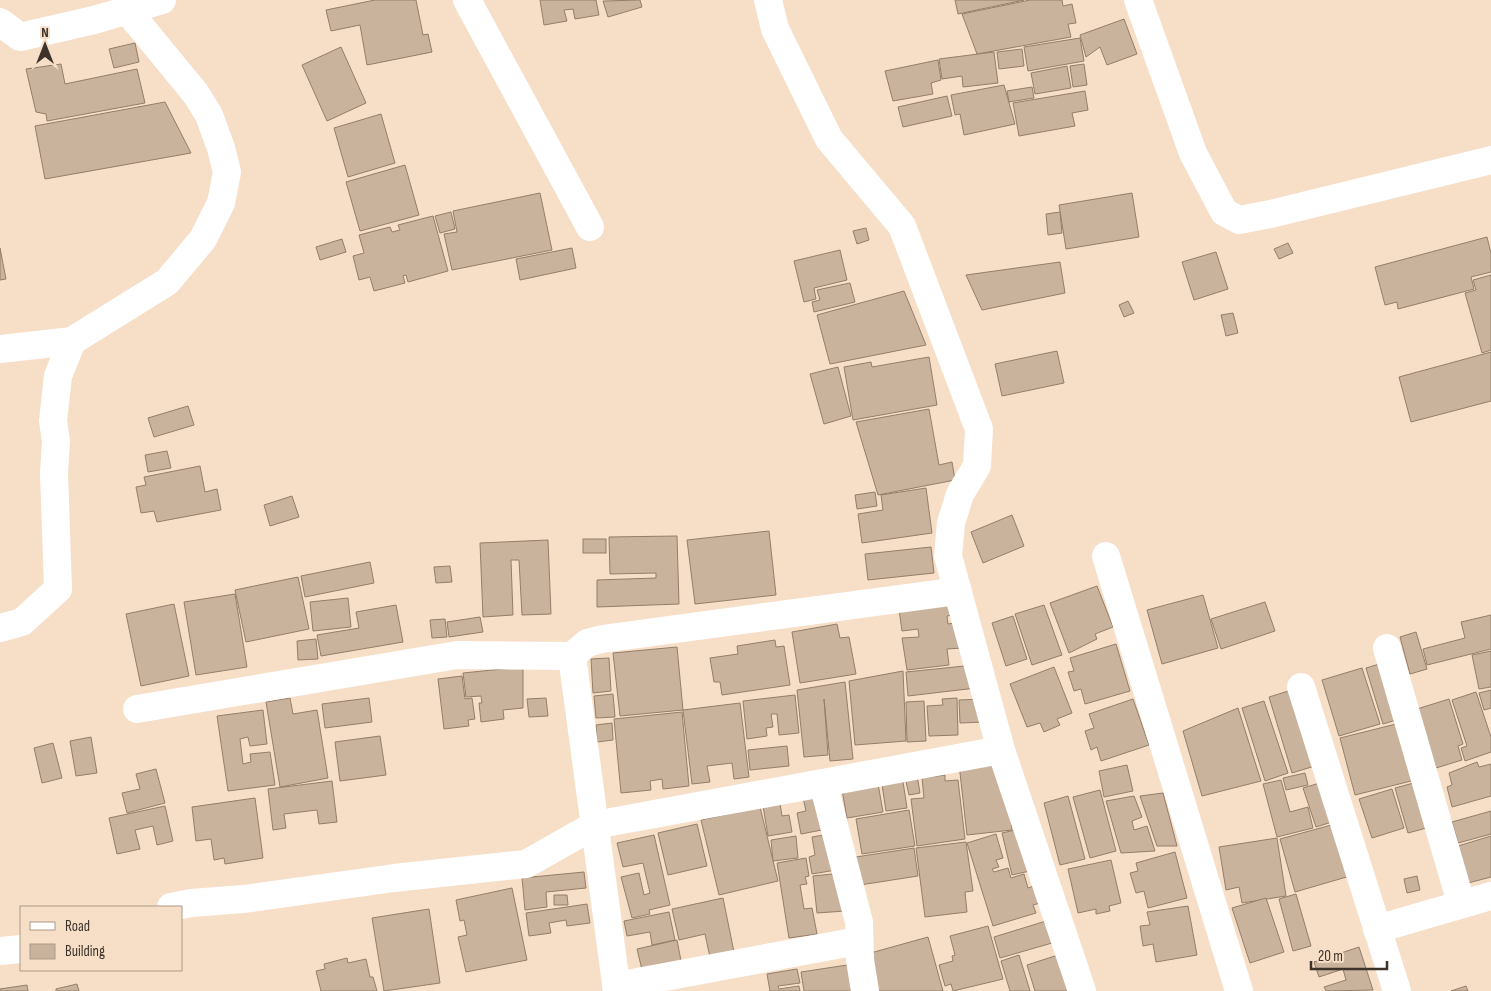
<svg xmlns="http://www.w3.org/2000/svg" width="1491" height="991" font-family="'Sofia Sans Condensed',sans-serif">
  <rect width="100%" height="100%" fill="#f6dec7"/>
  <!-- building -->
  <g fill="#cab39c" stroke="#947e69">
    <polygon points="375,0 416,0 423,35 428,34 432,52 367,65 360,25 331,31 326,10"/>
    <polygon points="540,0 596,0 599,15 575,19 573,9 564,10 567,21 544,25"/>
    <polygon points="640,0 642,7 608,17 603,1"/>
    <polygon points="955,0 1024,0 958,14"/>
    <polygon points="1030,0 1062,0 1063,6 1072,4 1076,23 1068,24 1071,37 977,54 962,14"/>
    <polygon points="1124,19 1137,54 1107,65 1100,47 1086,57 1080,35"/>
    <polygon points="1080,38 1084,61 1028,71 1024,47"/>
    <polygon points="135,43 139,62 114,68 109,49"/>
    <polygon points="341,47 366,103 327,121 302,65"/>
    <polygon points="1022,49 1024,66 999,69 997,52"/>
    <polygon points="994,52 998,83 963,87 962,76 942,79 939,59"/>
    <polygon points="938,60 941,80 931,83 933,94 893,101 885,71"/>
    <polygon points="61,64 65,84 137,69 145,103 47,121 46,114 36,112 26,69"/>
    <polygon points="1084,64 1087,85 1073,87 1070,66"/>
    <polygon points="1067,66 1071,88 1035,94 1031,73"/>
    <polygon points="1004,85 1015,124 964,135 960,114 955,115 951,95"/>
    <polygon points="1032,87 1034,98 1009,102 1007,91"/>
    <polygon points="1085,91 1088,110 1072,113 1075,126 1019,136 1013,103"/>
    <polygon points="947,96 952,116 903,127 898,107"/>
    <polygon points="165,102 191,153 45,179 35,126"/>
    <polygon points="381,114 395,163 348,177 334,128"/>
    <polygon points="405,165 419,215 360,231 346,182"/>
    <polygon points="540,193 552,250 452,270 444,234 457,232 453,211"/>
    <polygon points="1132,193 1139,237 1066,249 1059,205"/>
    <polygon points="451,212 455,229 440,233 435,216"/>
    <polygon points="1060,212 1062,233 1048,235 1046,214"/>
    <polygon points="433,216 448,271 408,282 406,275 403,276 405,283 374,291 370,277 359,280 353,256 364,253 359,235 390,227 392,232 400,230 398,225"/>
    <polygon points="866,228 869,240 857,244 853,231"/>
    <polygon points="1487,237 1491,253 1491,272 1471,277 1474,289 1398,309 1397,302 1385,305 1375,267"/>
    <polygon points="342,239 346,252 320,260 316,247"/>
    <polygon points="1288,243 1293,253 1279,259 1274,249"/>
    <polygon points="0,248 6,279 0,280"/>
    <polygon points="572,248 576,268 520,280 516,259"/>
    <polygon points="840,250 847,280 814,288 816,299 804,302 794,261"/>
    <polygon points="1216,252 1228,289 1194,300 1182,262"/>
    <polygon points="1060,262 1065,293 982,310 966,275"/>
    <polygon points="1491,275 1491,350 1482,353 1465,293 1476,290 1473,280"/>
    <polygon points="850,283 855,302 814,312 812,302 820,300 817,290"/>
    <polygon points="904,291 926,345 830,364 817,315"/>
    <polygon points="1128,301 1134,313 1124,317 1119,305"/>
    <polygon points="1233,313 1238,333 1226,336 1221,315"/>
    <polygon points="1057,351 1064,383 1002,396 995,364"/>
    <polygon points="1491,352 1491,401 1411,422 1399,377"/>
    <polygon points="929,357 937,405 853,420 844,367 871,362 872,367"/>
    <polygon points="838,367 851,416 824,424 810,374"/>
    <polygon points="188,406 194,425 154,437 148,418"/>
    <polygon points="929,409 939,465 952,462 955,480 878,495 856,422"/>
    <polygon points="167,451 171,468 148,472 145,455"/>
    <polygon points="200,466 205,492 217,489 221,510 157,522 154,511 141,513 136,487 146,485 144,477"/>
    <polygon points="926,488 932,533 862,543 858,514 883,510 881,495"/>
    <polygon points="875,492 877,506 857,509 855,495"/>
    <polygon points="292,496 299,517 270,526 264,505"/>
    <polygon points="1012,515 1024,546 983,563 971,532"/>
    <polygon points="769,531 776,595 695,604 687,540"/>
    <polygon points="677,536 679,604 597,607 597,580 656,578 656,573 610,574 609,537"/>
    <rect x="583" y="539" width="23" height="14"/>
    <polygon points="548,540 551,614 522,615 519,560 511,560 513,615 483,617 480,543"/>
    <polygon points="931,547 934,573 868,580 865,554"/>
    <polygon points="370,562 374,583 305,597 301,576"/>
    <polygon points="450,566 452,582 436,583 434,567"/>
    <polygon points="298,577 309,629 246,642 235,590"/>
    <polygon points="1097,586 1113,627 1095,634 1097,639 1069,653 1050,603"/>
    <polygon points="235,594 247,667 196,675 184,602"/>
    <polygon points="1203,595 1218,648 1162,664 1147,610"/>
    <polygon points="348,598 351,627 313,631 310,602"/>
    <polygon points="958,602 959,614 947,616 948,624 960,622 963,648 947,649 949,665 907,670 902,638 919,637 918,629 902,631 899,609"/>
    <polygon points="1265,602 1275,631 1221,649 1211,619"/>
    <polygon points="174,604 189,676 141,686 126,614"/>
    <polygon points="396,605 403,642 321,656 317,635 359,628 356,612"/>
    <polygon points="1044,605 1062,655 1032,665 1015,614"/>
    <polygon points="1491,615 1491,649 1427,665 1423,649 1465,638 1461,622"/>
    <polygon points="1013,616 1027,659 1006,666 992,623"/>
    <polygon points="480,617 483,632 449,637 447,622"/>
    <polygon points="445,619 447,637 432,638 430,620"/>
    <polygon points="837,624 840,638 849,637 856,674 800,683 792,632"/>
    <polygon points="1416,632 1427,669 1410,674 1400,637"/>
    <polygon points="316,639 318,659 298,660 297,641"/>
    <polygon points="775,640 776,647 784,646 790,685 722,695 720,682 714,682 710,658 738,654 737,646"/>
    <polygon points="1116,644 1130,691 1085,704 1081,689 1074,691 1068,672 1074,671 1070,658"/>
    <polygon points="677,647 683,710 620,716 613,653"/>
    <polygon points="1491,651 1491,687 1479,689 1472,655"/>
    <polygon points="609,658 611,691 593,693 591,659"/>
    <polygon points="1386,662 1403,718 1383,724 1366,668"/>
    <polygon points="974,665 976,688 908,696 906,672"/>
    <polygon points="523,667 523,708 503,710 504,719 481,722 479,703 482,703 481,696 466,697 463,673"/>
    <polygon points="1054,667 1072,713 1057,719 1060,725 1044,732 1040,723 1027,727 1010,684"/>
    <polygon points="1362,668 1380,724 1339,736 1322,680"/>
    <polygon points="903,671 906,741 855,745 849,681"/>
    <polygon points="462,676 465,699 472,698 475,719 468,720 469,726 444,729 438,679"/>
    <polygon points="845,682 853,759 830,761 824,699 828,755 804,757 797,690"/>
    <polygon points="1295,689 1318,765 1292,773 1269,697"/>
    <polygon points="1491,690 1491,708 1484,710 1479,693"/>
    <polygon points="1476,692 1491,737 1491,752 1465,761 1461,748 1467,746 1452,700"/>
    <polygon points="613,694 615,717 596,718 594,696"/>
    <polygon points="795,695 799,733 779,735 777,714 771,714 773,727 766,728 767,736 747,739 743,701"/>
    <polygon points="290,698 293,714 317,710 328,778 280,787 266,702"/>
    <polygon points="369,698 372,722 325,728 322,704"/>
    <polygon points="546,698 548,716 529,717 527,699"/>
    <polygon points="957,698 958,735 929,736 927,706 943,705 942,699"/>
    <polygon points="983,699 984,722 960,723 959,700"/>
    <polygon points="1133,699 1149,745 1101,761 1097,747 1091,750 1085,731 1094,728 1089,714"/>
    <polygon points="1449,699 1463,744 1458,746 1462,760 1436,768 1417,709"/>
    <polygon points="924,701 926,741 907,742 906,702"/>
    <polygon points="1264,701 1288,773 1265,781 1242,708"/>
    <polygon points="740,703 749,777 734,779 732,763 707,766 710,782 692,784 683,710"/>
    <polygon points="1238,708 1261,781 1202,796 1183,731"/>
    <polygon points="263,710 267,744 250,746 248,737 240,739 243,764 251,762 250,754 270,752 275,785 228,791 217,716"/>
    <polygon points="682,712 689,786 663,789 662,779 650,781 651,790 621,793 614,719"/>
    <polygon points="1408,721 1423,778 1355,795 1340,738"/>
    <polygon points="612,723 613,740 597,742 596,725"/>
    <polygon points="380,736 386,775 340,781 335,742"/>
    <polygon points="91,737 97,773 76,776 70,741"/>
    <polygon points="53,743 62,778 42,783 34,748"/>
    <polygon points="787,746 789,766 750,770 748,750"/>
    <polygon points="1004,759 1012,830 967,835 959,764"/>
    <polygon points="1477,762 1479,767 1491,764 1491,796 1452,807 1447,787 1452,785 1449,773"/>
    <polygon points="1127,765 1133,791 1104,797 1099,771"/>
    <polygon points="156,769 165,803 127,813 122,793 140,789 136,774"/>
    <polygon points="1305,773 1308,785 1286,790 1283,778"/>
    <polygon points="902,775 907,808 886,811 881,778"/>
    <polygon points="917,775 920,793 909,795 905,777"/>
    <polygon points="945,775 945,781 958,780 965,839 917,846 911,799 924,798 922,778"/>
    <polygon points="877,778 883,812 847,818 841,784"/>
    <polygon points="1281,780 1290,812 1308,807 1313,828 1277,837 1263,784"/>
    <polygon points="332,781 337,822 319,824 317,810 284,814 286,828 273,830 268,789"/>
    <polygon points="1421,781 1434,826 1408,833 1395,788"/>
    <polygon points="1323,782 1335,821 1316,827 1303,788"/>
    <polygon points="819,789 827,829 801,834 797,813 806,811 802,793"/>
    <polygon points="1392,789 1404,828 1372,838 1359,799"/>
    <polygon points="1100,790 1116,851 1090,858 1073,797"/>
    <polygon points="1163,793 1177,846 1157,846 1140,796"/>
    <polygon points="1068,796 1085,859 1060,865 1044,803"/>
    <polygon points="1134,796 1142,817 1132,821 1134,830 1147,826 1155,851 1121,853 1106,801"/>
    <polygon points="779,797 782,816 789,815 792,832 768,836 762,800"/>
    <polygon points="255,798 263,858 225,864 224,858 214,860 211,839 196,841 192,807"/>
    <polygon points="165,806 173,841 157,845 153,826 135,830 140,849 117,854 109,818"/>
    <polygon points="760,807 778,881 719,895 701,820"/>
    <polygon points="909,810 915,846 862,854 856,819"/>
    <polygon points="1491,811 1491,834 1458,843 1452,822"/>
    <polygon points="697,824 707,866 668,875 658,833"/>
    <polygon points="1335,824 1350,876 1295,892 1280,839"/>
    <polygon points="1020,829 1030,871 1012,875 1002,833"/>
    <polygon points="830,834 836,870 812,874 809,857 815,855 812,837"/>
    <polygon points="996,834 1003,858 996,860 999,867 992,869 994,872 1008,868 1011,878 1024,874 1028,888 1034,886 1040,903 1033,905 1036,913 993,926 967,843"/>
    <polygon points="654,835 670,905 649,910 650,914 632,918 621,877 639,873 644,895 650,893 643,863 623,867 617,843"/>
    <polygon points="796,836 798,858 773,861 771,840"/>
    <polygon points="1491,836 1491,877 1468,883 1458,846"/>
    <polygon points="1277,838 1286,896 1242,903 1239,887 1226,890 1219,847"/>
    <polygon points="966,842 973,891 965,892 967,912 925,917 916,848"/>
    <polygon points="914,848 918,876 860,885 856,857"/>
    <polygon points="1175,852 1187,898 1148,908 1144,891 1136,893 1130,873 1138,871 1136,863"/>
    <polygon points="806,858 809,876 805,877 807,884 800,885 804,909 812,908 817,934 789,938 777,863"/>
    <polygon points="1111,860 1121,903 1109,906 1110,911 1096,914 1096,909 1078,913 1068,869"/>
    <polygon points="584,872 586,888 546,892 547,907 525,910 522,878"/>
    <polygon points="842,873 845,911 817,913 813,876"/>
    <polygon points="1417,876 1420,890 1407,893 1404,879"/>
    <polygon points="512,888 527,960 466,972 458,937 467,935 464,920 460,921 456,900"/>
    <polygon points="1296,894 1311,946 1293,951 1279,899"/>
    <polygon points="554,895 567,895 568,905 554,905"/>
    <polygon points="723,898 734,952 710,957 705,934 679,940 672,909"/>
    <polygon points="1266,898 1284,952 1250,963 1232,908"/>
    <polygon points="587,904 590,923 567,926 566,920 549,923 551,933 529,936 526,913"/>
    <polygon points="1188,906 1197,955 1156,962 1153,944 1143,946 1140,926 1150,925 1147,912"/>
    <polygon points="429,909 440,983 384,991 372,918"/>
    <polygon points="669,912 675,940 652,945 650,932 627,936 624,921"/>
    <polygon points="1046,921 1052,943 1000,958 994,937"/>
    <polygon points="988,926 1003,979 953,991 951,984 945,986 939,965 953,961 952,956 955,955 950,936"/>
    <polygon points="928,937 943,991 878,991 867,954"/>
    <polygon points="677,940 682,966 643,974 637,949"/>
    <polygon points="1359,947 1373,990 1326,991 1324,987 1346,980 1343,969 1319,977 1314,962"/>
    <polygon points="1061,954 1073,991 1035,991 1027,965"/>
    <polygon points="1019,955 1030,991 1010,991 1001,961"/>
    <polygon points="347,958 348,963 366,959 370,977 373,977 377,991 321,991 316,971 325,969 324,964"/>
    <polygon points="854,964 858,991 804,991 801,972"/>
    <polygon points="797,969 800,983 778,986 779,989 799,986 800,991 770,991 767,974"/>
    <polygon points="77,984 79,991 56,991 56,989"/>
    <polygon points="27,985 28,991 0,991 0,989"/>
    <polygon points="1466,986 1468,991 1451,991"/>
  </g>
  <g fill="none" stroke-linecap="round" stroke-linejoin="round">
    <!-- minor -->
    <g stroke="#fff" stroke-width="28">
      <polyline points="467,0 590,227"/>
      <polyline points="768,0 775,29 829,139 902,226 979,429 977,466 960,494 951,523 948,556 1001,750 1082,991"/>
      <polyline points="1138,0 1193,153 1224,212 1239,220 1271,214 1491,160"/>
      <polyline points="0,22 20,37 94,20 162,0"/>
      <polyline points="0,349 72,341 167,282 203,239 221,203 227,172 221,148 209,115 196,94 127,10"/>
      <polyline points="1106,556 1239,991"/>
      <polyline points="0,628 22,622 58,589 54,473 56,441 53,421 58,376 72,341"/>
      <polyline points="1387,648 1461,903"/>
      <polyline points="1301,687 1397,991"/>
      <polyline points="137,709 457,655 572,656"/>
      <polyline points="823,783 859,922 860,960 865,991"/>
      <polyline points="171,907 191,903 244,899 394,878 526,864 595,825 1001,750"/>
      <polyline points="1377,929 1491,896"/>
      <polyline points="0,951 21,949"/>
      <polyline points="616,986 858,941"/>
      <polyline points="617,991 572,656 587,643 602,639 958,591"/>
    </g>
  </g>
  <!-- legend -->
  <rect x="20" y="906" width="162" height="65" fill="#f6dec7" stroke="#ac9a88"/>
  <rect x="30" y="922" width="25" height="8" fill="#ffffff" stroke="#ac9a88"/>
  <text x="65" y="931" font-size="15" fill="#3d332a">Road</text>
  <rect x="30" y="944" width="25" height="15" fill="#cab39c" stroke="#ac9a88"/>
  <text x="65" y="956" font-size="15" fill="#3d332a">Building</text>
  <!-- north arrow -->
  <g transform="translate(45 45)" stroke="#f6dec7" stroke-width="4" paint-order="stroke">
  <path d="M0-4L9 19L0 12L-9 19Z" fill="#3d332a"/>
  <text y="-8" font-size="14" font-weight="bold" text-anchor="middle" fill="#3d332a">N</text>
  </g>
  <!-- scale -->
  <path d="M1311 961v8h76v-8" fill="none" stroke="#3d332a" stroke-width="2.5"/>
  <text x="1318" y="961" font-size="15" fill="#3d332a" stroke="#f6dec7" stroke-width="4" paint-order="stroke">20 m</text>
</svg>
